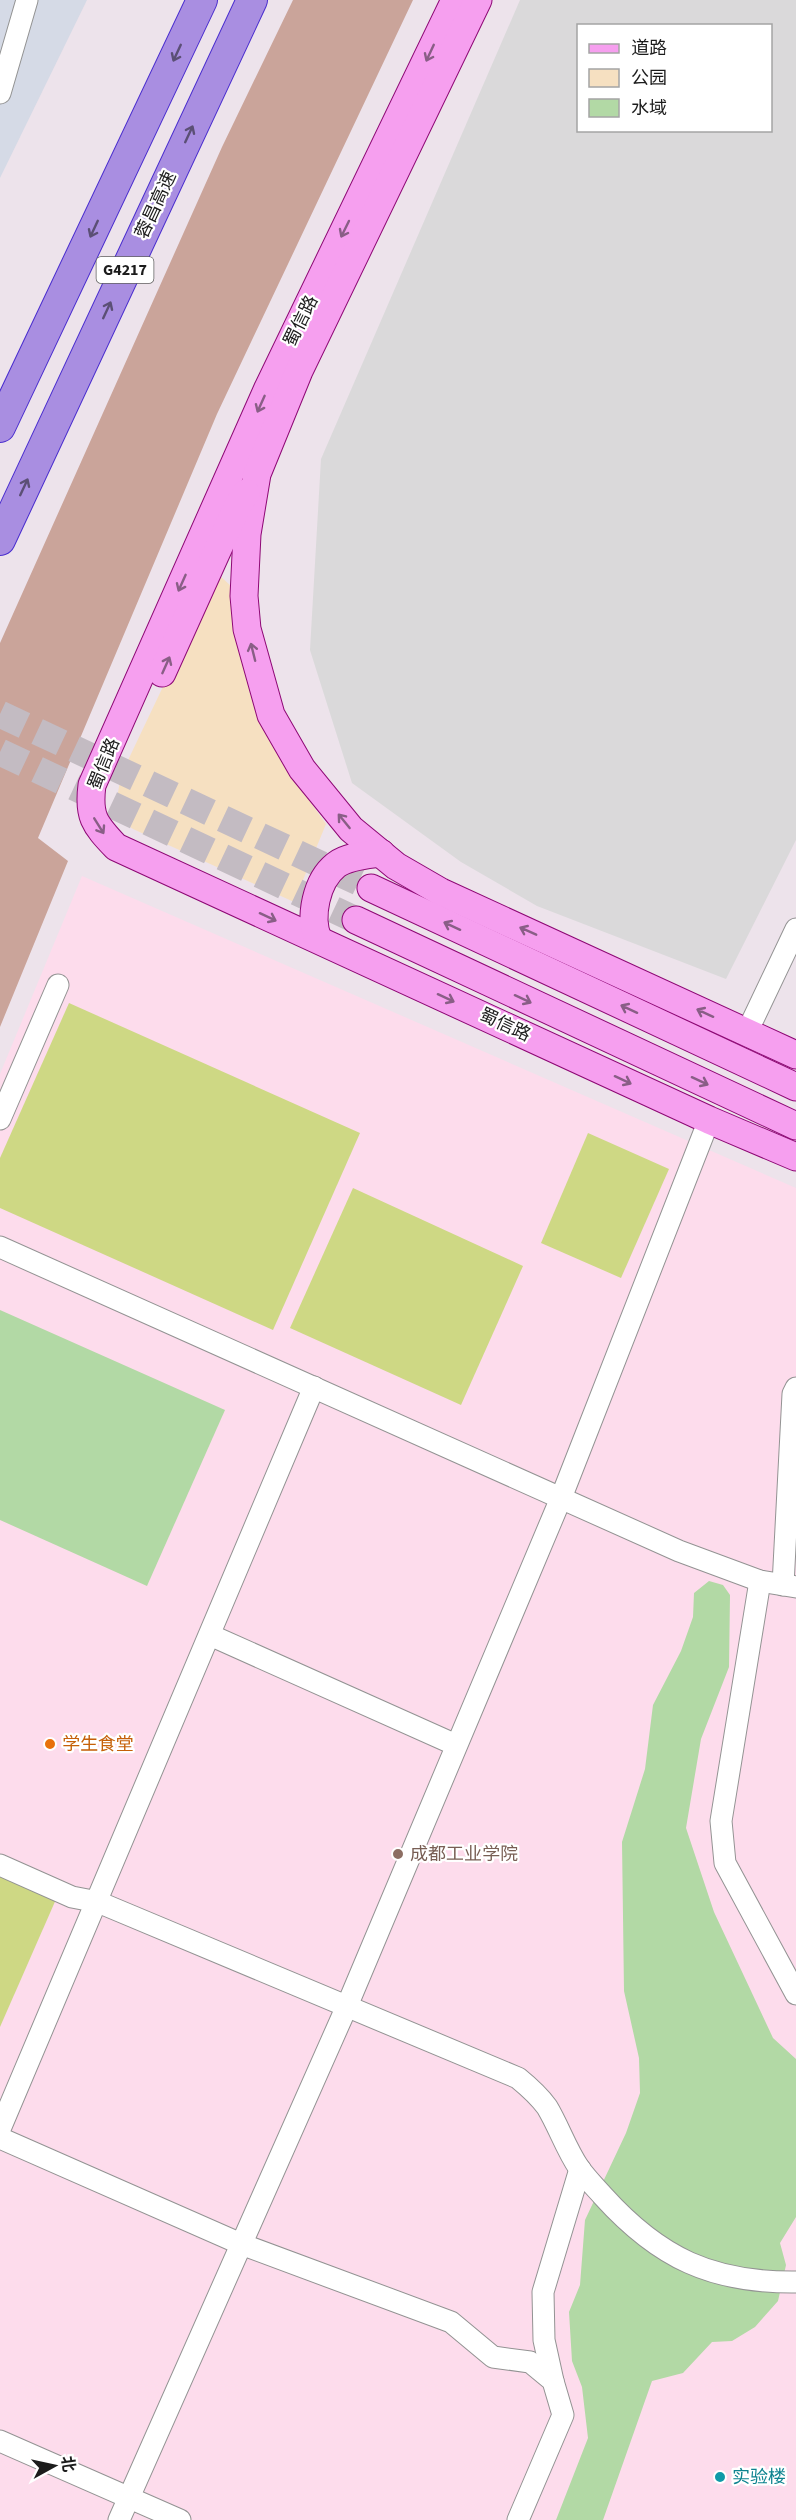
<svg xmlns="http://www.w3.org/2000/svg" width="796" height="2520" font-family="'Source Sans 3','Noto Sans SC',sans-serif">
  <rect width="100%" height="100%" fill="#ede3eb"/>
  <!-- residential -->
  <path fill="#dad9da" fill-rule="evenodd" d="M520,0H796V840L726,979L537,906L461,862L352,783L310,650L321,459ZM578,26H770V130H578Z"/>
  <!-- industrial -->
  <polygon fill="#d5dae6" points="0,0 87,0 0,178"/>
  <!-- education -->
  <polygon fill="#fddcec" points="82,876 796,1188 796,2520 0,2520 0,1074"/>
  <!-- forest -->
  <polygon fill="#caa49a" points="293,0 413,0 217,414 38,838 68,861 0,1027 0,643 222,147"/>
  <!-- park -->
  <polygon fill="#f6e0c1" points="217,573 232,587 250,694 289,772 326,824 294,902 133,829 114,816 121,775"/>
  <!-- pitch -->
  <g fill="#ced884">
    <polygon points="69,1003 360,1133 273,1330 0,1208 0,1158"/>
    <polygon points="588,1133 669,1169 621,1278 541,1243"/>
    <polygon points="353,1188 523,1266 461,1405 290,1328"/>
    <polygon points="0,1872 57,1897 0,2027"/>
  </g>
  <!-- water -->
  <g fill="#b2d9a5">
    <polygon points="0,1310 225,1410 147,1586 0,1520"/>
    <polygon points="709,1581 723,1585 730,1595 729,1667 701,1739 686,1828 714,1912 773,2038 796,2059 796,2217 780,2243 786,2265 778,2301 755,2327 732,2341 712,2342 683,2373 652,2381 603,2520 556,2520 588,2438 582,2387 572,2361 569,2312 580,2285 585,2220 626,2133 640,2093 639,2058 624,1991 622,1842 645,1769 653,1705 681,1651 693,1617 694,1593"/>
  </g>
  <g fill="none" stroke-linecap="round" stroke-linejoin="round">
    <!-- major-tunnel -->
    <g stroke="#c3bbc2" stroke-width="27" stroke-dasharray="27 14" stroke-linecap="butt">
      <polyline points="0,714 371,888"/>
      <polyline points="0,752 356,920"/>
    </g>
    <defs>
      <g id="minor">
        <polyline points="0,93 27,0"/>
        <polyline points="747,1032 796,929"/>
        <polyline points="0,1119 58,985"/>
        <polyline points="0,1247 679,1551 760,1581 796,1587"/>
        <polyline points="760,1581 721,1821 725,1863 796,1994"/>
        <polyline points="783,1585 793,1394 796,1388"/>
        <polyline points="210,1635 456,1745"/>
        <path d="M0,1865L72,1897L98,1902L518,2078C529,2087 539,2096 547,2107C559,2127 566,2149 579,2168C586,2178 595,2187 603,2196C659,2258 712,2283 796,2282"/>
        <polyline points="0,2129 314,1387"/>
        <polyline points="0,2138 241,2244 451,2322 493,2357 530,2362 553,2381 563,2415 518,2520"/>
        <polyline points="553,2381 544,2340 543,2292 580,2169"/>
        <polyline points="0,2441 180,2520"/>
        <polyline points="119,2520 347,2006 561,1498 709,1120"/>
      </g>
      <g id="major">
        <path d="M455,0L268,388L92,785C88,816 94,824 116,847L709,1120L796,1157"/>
        <polyline points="478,0 299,371 257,474 247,534 244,596 247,629 271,715 302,769 351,829 396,866 441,892 796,1055"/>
        <polyline points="162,673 237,507 246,493"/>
        <polyline points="371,888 796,1087"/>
        <polyline points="356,920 796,1126"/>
        <path d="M318,939C309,917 316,881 336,865C348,856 367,855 381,853"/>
      </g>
      <g id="highway">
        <polyline points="0,427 202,0"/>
        <polyline points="0,540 252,0"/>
      </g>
    </defs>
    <!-- minor casing -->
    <use href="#minor" stroke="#939393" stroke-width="23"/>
    <!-- major casing -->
    <use href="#major" stroke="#8d0874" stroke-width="29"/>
    <!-- highway casing -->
    <use href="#highway" stroke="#492dce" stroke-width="32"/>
    <!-- minor -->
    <use href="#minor" stroke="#fff" stroke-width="21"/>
    <!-- major -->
    <use href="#major" stroke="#f69fef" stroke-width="27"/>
    <!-- highway -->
    <use href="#highway" stroke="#a98ee1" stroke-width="30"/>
  </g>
  <!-- one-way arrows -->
  <defs><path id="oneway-shaft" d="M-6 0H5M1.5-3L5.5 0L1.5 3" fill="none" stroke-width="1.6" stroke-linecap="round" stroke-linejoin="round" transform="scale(1.5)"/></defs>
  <g stroke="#5b4f75">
    <use href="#oneway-shaft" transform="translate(177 53) rotate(115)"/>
    <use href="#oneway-shaft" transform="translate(189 134) rotate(-65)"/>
    <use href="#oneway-shaft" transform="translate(94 229) rotate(115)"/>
    <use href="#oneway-shaft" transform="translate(107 310) rotate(-65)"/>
    <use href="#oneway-shaft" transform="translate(24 487) rotate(-65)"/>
  </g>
  <g stroke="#895e86">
    <use href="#oneway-shaft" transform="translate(430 53) rotate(115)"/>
    <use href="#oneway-shaft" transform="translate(345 229) rotate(116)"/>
    <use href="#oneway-shaft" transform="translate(261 404) rotate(114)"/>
    <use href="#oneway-shaft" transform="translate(182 583) rotate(114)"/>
    <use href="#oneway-shaft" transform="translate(253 652) rotate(-104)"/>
    <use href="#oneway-shaft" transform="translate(166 665) rotate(-66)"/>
    <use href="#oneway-shaft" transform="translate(344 821) rotate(-129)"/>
    <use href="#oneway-shaft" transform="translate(99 826) rotate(58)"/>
    <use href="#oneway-shaft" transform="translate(268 917) rotate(25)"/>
    <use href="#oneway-shaft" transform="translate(452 926) rotate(-155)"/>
    <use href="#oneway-shaft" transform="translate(528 931) rotate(-156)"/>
    <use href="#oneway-shaft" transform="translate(446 998) rotate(25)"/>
    <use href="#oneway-shaft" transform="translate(523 999) rotate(25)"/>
    <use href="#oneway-shaft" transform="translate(629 1009) rotate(-155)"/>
    <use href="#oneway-shaft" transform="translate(705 1013) rotate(-155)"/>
    <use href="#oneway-shaft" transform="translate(623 1080) rotate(25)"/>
    <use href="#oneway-shaft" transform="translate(700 1081) rotate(25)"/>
  </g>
  <!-- markers -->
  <circle fill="#e8710a" stroke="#fff" stroke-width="2" cx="50" cy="1744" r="6"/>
  <circle fill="#8d6e63" stroke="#fff" stroke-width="2" cx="398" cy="1854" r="6"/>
  <circle fill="#0f9aa8" stroke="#fff" stroke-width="2" cx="720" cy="2477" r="6"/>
  <g text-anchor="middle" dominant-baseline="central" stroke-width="4.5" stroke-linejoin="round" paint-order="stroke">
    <!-- shield labels -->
    <rect fill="#fff" stroke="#606060" stroke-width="1.5" x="96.5" y="257" width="57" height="26" rx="4.5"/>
    <g font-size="16" font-weight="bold" fill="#1c1c1c">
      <text x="125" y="270">G4217</text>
    </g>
    <!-- street labels -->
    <g font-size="18" fill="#1c1c1c" stroke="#fff">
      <text transform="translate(156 205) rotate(-65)">蓉昌高速</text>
      <text transform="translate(301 321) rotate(-64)">蜀信路</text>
      <text transform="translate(104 764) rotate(-68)">蜀信路</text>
      <text transform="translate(505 1025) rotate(25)">蜀信路</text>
    </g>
    <!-- food labels -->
    <g font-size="18" fill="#c56008" stroke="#fff" text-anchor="start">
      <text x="62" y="1744">学生食堂</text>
    </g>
    <!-- education labels -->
    <g font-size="18" fill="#785e54" stroke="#fff" text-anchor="start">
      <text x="410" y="1854">成都工业学院</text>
    </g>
    <!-- culture labels -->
    <g font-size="18" fill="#0d838f" stroke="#fff" text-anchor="start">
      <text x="732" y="2477">实验楼</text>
    </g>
  </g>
  <!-- legend -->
  <rect x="577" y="24" width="195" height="108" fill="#ffffff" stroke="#a4a4a4" stroke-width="1.5"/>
  <rect x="589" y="44" width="30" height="9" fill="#f69fef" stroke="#a4a4a4" stroke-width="1.5"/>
  <text x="631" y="54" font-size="18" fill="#1c1c1c">道路</text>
  <rect x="589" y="69" width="30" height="18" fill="#f6e0c1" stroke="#a4a4a4" stroke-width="1.5"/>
  <text x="631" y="84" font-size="18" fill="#1c1c1c">公园</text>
  <rect x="589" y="99" width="30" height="18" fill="#b2d9a5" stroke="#a4a4a4" stroke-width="1.5"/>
  <text x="631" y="114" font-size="18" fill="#1c1c1c">水域</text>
  <!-- north arrow -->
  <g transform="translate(54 2466) rotate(82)" stroke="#ffffff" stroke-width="4.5" paint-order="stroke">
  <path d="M0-4.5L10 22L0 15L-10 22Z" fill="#1c1c1c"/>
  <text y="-9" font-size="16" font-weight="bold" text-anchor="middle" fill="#1c1c1c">北</text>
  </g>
</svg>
